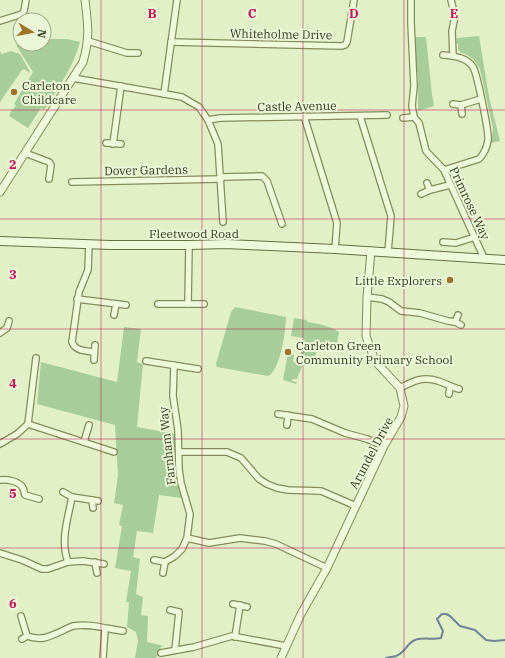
<svg xmlns="http://www.w3.org/2000/svg" width="505" height="658" font-family="'IBM Plex Serif',serif">
  <rect width="100%" height="100%" fill="#e2f0c7"/>
  <!-- green -->
  <g fill="#a7ce9a">
    <polygon points="479,36 489,97 500,141 491,143 493,129 480,69 474,60 469,56 460,52 458,49 458,44 456,43 457,38"/>
    <polygon points="415,37 426,37 432,94 434,106 418,111 418,78 414,45"/>
    <path d="M44,39H67L80,42C73,68 58,88 44,110L41,108L28,128L9,116L12,109L13,110L16,105L14,104L33,72L16,45L44,44Z"/>
    <polygon points="0,51 2,54 11,51 20,54 30,72 30,73 24,69 22,70 0,102"/>
    <path d="M235,307L286,317C286,330 280,371 268,376L217,367L216,364L231,312Z"/>
    <path d="M294,318L307,320V322C316,323 331,326 339,332L336,349H333V350L317,348L315,358L300,355L304,338L291,336Z"/>
    <polygon points="124,327 141,329 137,362 143,364 137,427 176,434 178,482 182,498 159,495 153,533 137,531 133,557 140,559 136,594 143,597 141,615 148,616 147,642 164,646 161,647 160,656 157,656 156,658 135,658 138,641 136,632 127,627 129,602 126,602 131,571 115,568 122,526 119,525 123,505 114,503 118,476 115,425 37,404 41,362 117,382"/>
    <polygon points="288,353 294,355 293,362 303,364 297,379 293,379 292,381 297,382 296,384 283,380"/>
  </g>
  <g fill="none" stroke-linecap="round" stroke-linejoin="round">
    <!-- stream -->
    <path stroke="#6e8492" stroke-width="2" d="M386,658C389,657 393,657 396,656C405,653 407,643 415,640C424,637 432,640 441,638L443,631L437,619L442,614H446L450,616L460,626L475,630L486,640L494,641L505,640"/>
    <defs>
      <g id="minor">
        <polyline points="411,0 411,23 414,86 412,106 414,117 419,123 426,151 444,170 484,258"/>
        <polyline points="451,0 455,16 452,31 453,56"/>
        <polyline points="0,21 22,14 24,11 26,0"/>
        <polyline points="88,41 127,53 138,53"/>
        <polyline points="171,42 342,46 345,45 347,42 354,0"/>
        <path d="M443,55C453,56 467,57 473,67C477,73 489,132 488,140C487,147 484,154 479,159L444,170"/>
        <polyline points="73,78 182,97 199,107 208,120 218,144 223,222"/>
        <polyline points="164,94 177,0"/>
        <polyline points="453,104 461,105 481,99"/>
        <polyline points="461,105 462,114"/>
        <polyline points="304,116 337,223 335,249"/>
        <polyline points="360,116 391,216 388,252"/>
        <polyline points="403,118 414,117"/>
        <polyline points="208,120 220,118 387,115"/>
        <polyline points="106,143 121,144"/>
        <polyline points="113,144 121,86"/>
        <polyline points="25,153 49,162 51,165 49,179"/>
        <polyline points="221,177 262,176 267,181 282,224"/>
        <polyline points="72,182 221,179"/>
        <polyline points="427,183 430,190"/>
        <polyline points="421,194 430,190 450,185"/>
        <polyline points="443,242 456,243 475,237"/>
        <path d="M89,244L88,270L79,292L72,342C75,351 86,351 94,352"/>
        <polyline points="367,297 382,299 389,302 401,311 420,313 448,321 455,322 458,315"/>
        <polyline points="77,299 126,305"/>
        <polyline points="158,304 204,304"/>
        <polyline points="188,304 189,245"/>
        <polyline points="114,315 116,304"/>
        <polyline points="455,322 461,325"/>
        <polyline points="0,333 7,328 9,321"/>
        <polyline points="94,360 95,345"/>
        <polyline points="146,361 198,369"/>
        <path d="M400,388C413,381 423,376 438,381C445,383 451,387 459,389"/>
        <polyline points="449,394 450,387"/>
        <polyline points="278,414 312,419 345,433 367,439 384,446"/>
        <polyline points="28,424 114,452"/>
        <polyline points="287,425 288,415"/>
        <polyline points="84,442 89,425"/>
        <polyline points="0,444 17,434 28,424 36,358"/>
        <polyline points="179,452 227,452 241,458 259,479 267,484 277,488 288,490 321,491 356,506"/>
        <path d="M0,480C7,479 19,481 23,488C24,490 24,493 25,495L39,499"/>
        <polyline points="63,492 72,497 98,501"/>
        <polyline points="92,500 93,508"/>
        <polyline points="187,538 209,543 240,538 265,541 276,544 327,568"/>
        <polyline points="0,553 22,560 42,569 48,569 68,562 83,561 104,564"/>
        <polyline points="154,560 165,562 175,556 182,549 187,538 190,514 181,483 179,469 178,430 173,396 174,365"/>
        <path d="M68,562C60,541 68,518 72,497"/>
        <polyline points="95,562 97,573"/>
        <polyline points="163,573 165,562"/>
        <polyline points="233,604 247,607"/>
        <polyline points="170,610 179,612 175,650"/>
        <path d="M21,616L27,636C41,641 49,637 62,631C66,629 70,627 73,626C90,623 107,629 123,631"/>
        <polyline points="235,637 240,605"/>
        <polyline points="22,639 27,636"/>
        <polyline points="161,653 194,647 232,636 286,646"/>
        <polyline points="103,658 105,629"/>
      </g>
      <g id="tertiary">
        <path d="M0,192L83,62C90,38 88,24 85,0"/>
        <polyline points="281,658 301,614 327,568 384,446 401,417 404,406 400,388 375,361 366,336 367,297 371,251"/>
      </g>
      <polyline id="secondary" points="0,241 111,245 189,245 226,244 335,249 505,260"/>
    </defs>
    <!-- minor casing -->
    <use href="#minor" stroke="#848c5b" stroke-width="8"/>
    <!-- tertiary casing -->
    <use href="#tertiary" stroke="#848c5b" stroke-width="9"/>
    <!-- secondary casing -->
    <use href="#secondary" stroke="#676e3f" stroke-width="10"/>
    <!-- minor -->
    <use href="#minor" stroke="#effadb" stroke-width="5.5"/>
    <!-- tertiary -->
    <use href="#tertiary" stroke="#effadb" stroke-width="7"/>
    <!-- secondary -->
    <use href="#secondary" stroke="#effadb" stroke-width="8"/>
  </g>
  <!-- grid -->
  <path fill="none" stroke="#c2185b" stroke-width="1" stroke-opacity="0.55" d="M101,0V658M202,0V658M303,0V658M404,0V658M0,110H505M0,219H505M0,329H505M0,439H505M0,548H505"/>
  <!-- markers -->
  <g fill="#9d732a" stroke="#ebf7d7" stroke-width="1.5">
    <circle cx="14" cy="92" r="4"/>
    <circle cx="450" cy="280" r="4"/>
    <circle cx="288" cy="352" r="4"/>
  </g>
  <g text-anchor="middle" dominant-baseline="central" stroke-width="4" stroke-linejoin="round" paint-order="stroke">
    <!-- street labels -->
    <g font-size="12" fill="#383c20" stroke="#ebf7d7">
      <text transform="translate(281 34) rotate(1)">Whiteholme Drive</text>
      <text transform="translate(297 106) rotate(-1)">Castle Avenue</text>
      <text transform="translate(146 170) rotate(-1)">Dover Gardens</text>
      <text transform="translate(470 203) rotate(65)">Primrose Way</text>
      <text x="194" y="233">Fleetwood Road</text>
      <text transform="translate(167 446) rotate(-96)">Farnham Way</text>
      <text transform="translate(371 453) rotate(-62)">Arundel Drive</text>
    </g>
    <!-- poi labels -->
    <g font-size="12" fill="#383c20" stroke="#ebf7d7" text-anchor="start">
      <text x="22" y="85">Carleton<tspan x="22" dy="14">Childcare</tspan></text>
      <text x="442" y="280" text-anchor="end">Little Explorers</text>
      <text x="296" y="345">Carleton Green<tspan x="296" dy="14">Community Primary School</tspan></text>
    </g>
  </g>
  <g font-size="13" text-anchor="middle" font-weight="bold" fill="#c2185b" stroke="#ebf7d7" stroke-width="4" stroke-linejoin="round" paint-order="stroke">
    <text x="152" y="18">B</text>
    <text x="252" y="18">C</text>
    <text x="354" y="18">D</text>
    <text x="454" y="18">E</text>
    <text x="13" y="169">2</text>
    <text x="13" y="279">3</text>
    <text x="13" y="388">4</text>
    <text x="13" y="498">5</text>
    <text x="13" y="608">6</text>
  </g>
  <!-- north arrow -->
  <g transform="translate(32 32) rotate(100)"><circle r="19" fill="#ebf7d7" stroke="#a3ac8e"/>
  <path d="M0-3L7 15L0 10L-7 15Z" fill="#9d732a"/>
  <text y="-6" font-size="11" font-weight="bold" text-anchor="middle" fill="#383c20">N</text>
  </g>
</svg>
